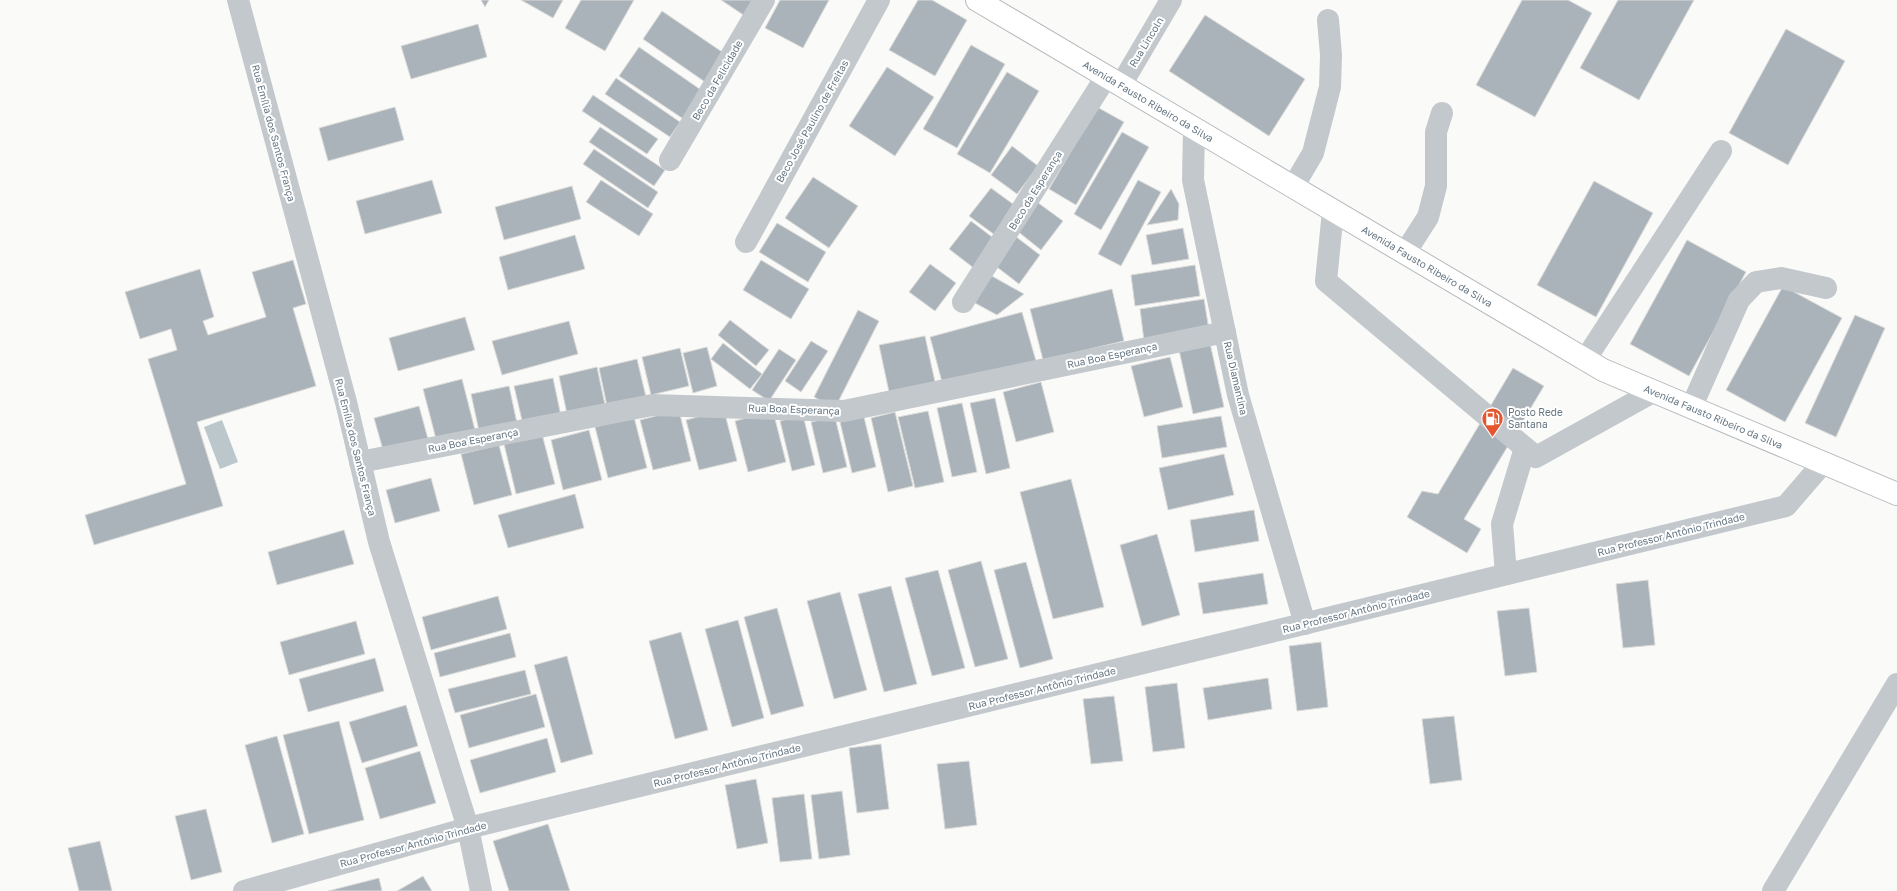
<svg xmlns="http://www.w3.org/2000/svg" width="1897" height="891" font-family="'Golos Text',sans-serif">
  <rect width="100%" height="100%" fill="#fafaf8"/>
  <!-- water -->
  <polygon fill="#bbc7cb" points="222,420 238,462 220,469 204,427"/>
  <!-- building -->
  <g fill="#aab3b9" stroke="#dcdcda">
    <polygon points="481,0 489,0 485,7"/>
    <polygon points="521,0 563,0 553,18"/>
    <polygon points="581,0 634,0 605,51 565,28"/>
    <polygon points="721,0 756,0 745,16"/>
    <polygon points="780,0 829,0 803,48 765,28"/>
    <polygon points="918,0 932,0 967,20 935,76 889,50"/>
    <polygon points="1522,0 1568,0 1592,13 1535,117 1476,85"/>
    <polygon points="1618,0 1694,0 1639,100 1580,68"/>
    <polygon points="662,11 728,56 708,84 643,39"/>
    <polygon points="1205,15 1305,79 1269,136 1169,71"/>
    <polygon points="478,24 487,57 411,79 401,46"/>
    <polygon points="1786,29 1845,61 1788,165 1729,133"/>
    <polygon points="971,45 1005,64 957,148 923,129"/>
    <polygon points="639,47 704,92 685,120 619,76"/>
    <polygon points="887,67 934,97 895,156 849,126"/>
    <polygon points="1007,72 1039,91 990,173 957,154"/>
    <polygon points="616,78 680,122 670,137 605,94"/>
    <polygon points="593,95 658,139 647,154 582,111"/>
    <polygon points="395,107 404,140 328,161 319,128"/>
    <polygon points="1097,107 1124,122 1076,205 1049,189"/>
    <polygon points="600,127 665,170 654,186 589,142"/>
    <polygon points="1122,132 1149,147 1101,230 1074,214"/>
    <polygon points="1012,146 1038,166 1017,194 991,175"/>
    <polygon points="594,149 658,192 648,208 583,164"/>
    <polygon points="813,177 858,206 829,248 785,218"/>
    <polygon points="432,180 442,213 365,234 356,201"/>
    <polygon points="601,180 653,214 639,236 586,202"/>
    <polygon points="1138,180 1161,192 1121,266 1098,254"/>
    <polygon points="1594,181 1653,213 1596,317 1537,285"/>
    <polygon points="572,186 581,219 504,240 495,207"/>
    <polygon points="991,188 1017,207 995,235 969,216"/>
    <polygon points="1171,189 1179,204 1178,220 1147,225"/>
    <polygon points="1037,202 1063,221 1041,250 1016,230"/>
    <polygon points="971,221 996,240 975,269 949,249"/>
    <polygon points="777,223 826,252 808,282 759,252"/>
    <polygon points="1183,228 1189,259 1152,265 1146,235"/>
    <polygon points="575,235 585,269 508,290 499,257"/>
    <polygon points="1015,236 1040,255 1019,284 993,264"/>
    <polygon points="1687,240 1746,272 1689,376 1630,344"/>
    <polygon points="293,260 306,304 293,308 316,386 197,422 223,506 94,545 85,515 186,484 148,359 177,350 171,329 140,339 125,292 200,269 214,317 203,321 208,335 266,317 252,272"/>
    <polygon points="761,260 809,289 791,319 743,290"/>
    <polygon points="930,264 956,283 935,311 909,292"/>
    <polygon points="1195,265 1200,296 1135,306 1131,275"/>
    <polygon points="990,275 1024,294 997,315 975,303"/>
    <polygon points="1783,286 1842,318 1785,422 1726,390"/>
    <polygon points="1112,289 1124,341 1043,360 1030,309"/>
    <polygon points="1204,299 1209,330 1144,341 1140,309"/>
    <polygon points="858,310 879,321 835,408 814,397"/>
    <polygon points="1022,312 1036,361 943,386 930,337"/>
    <polygon points="1855,315 1885,328 1836,437 1805,423"/>
    <polygon points="465,317 475,350 398,371 389,338"/>
    <polygon points="730,320 769,350 756,366 718,335"/>
    <polygon points="569,321 578,354 502,375 492,341"/>
    <polygon points="925,336 935,382 889,392 879,345"/>
    <polygon points="811,341 828,351 801,392 785,381"/>
    <polygon points="723,343 762,374 750,389 711,359"/>
    <polygon points="1210,343 1224,407 1193,414 1179,350"/>
    <polygon points="707,347 717,386 693,393 683,353"/>
    <polygon points="680,348 689,386 651,395 642,357"/>
    <polygon points="779,349 796,360 769,401 752,390"/>
    <polygon points="1170,357 1183,407 1144,417 1131,366"/>
    <polygon points="637,359 646,397 607,406 599,368"/>
    <polygon points="597,367 605,405 567,414 559,376"/>
    <polygon points="1513,368 1544,386 1464,519 1481,529 1467,553 1407,517 1422,491 1438,494"/>
    <polygon points="553,378 561,416 523,425 514,386"/>
    <polygon points="462,379 475,430 436,439 423,389"/>
    <polygon points="1041,382 1054,432 1016,442 1003,392"/>
    <polygon points="509,386 517,423 479,431 471,394"/>
    <polygon points="995,398 1010,468 986,474 970,403"/>
    <polygon points="962,403 977,472 952,477 937,408"/>
    <polygon points="419,406 428,439 383,450 374,418"/>
    <polygon points="679,410 691,461 653,470 640,420"/>
    <polygon points="724,410 737,461 699,470 686,420"/>
    <polygon points="773,411 786,462 748,472 735,421"/>
    <polygon points="928,411 944,482 915,488 898,417"/>
    <polygon points="895,412 913,486 888,492 871,418"/>
    <polygon points="803,415 815,465 792,471 780,421"/>
    <polygon points="1221,416 1227,447 1162,458 1157,426"/>
    <polygon points="634,417 647,468 608,478 595,427"/>
    <polygon points="835,417 847,467 823,473 811,422"/>
    <polygon points="864,417 876,467 852,473 840,422"/>
    <polygon points="589,430 602,480 563,490 551,440"/>
    <polygon points="542,434 555,484 516,494 504,444"/>
    <polygon points="499,445 512,495 474,505 461,454"/>
    <polygon points="1224,454 1234,495 1168,510 1159,468"/>
    <polygon points="431,478 440,511 395,523 386,490"/>
    <polygon points="1071,479 1104,607 1053,619 1020,492"/>
    <polygon points="575,494 584,528 508,548 498,515"/>
    <polygon points="1254,510 1259,541 1195,552 1190,520"/>
    <polygon points="344,530 354,564 277,585 268,552"/>
    <polygon points="1157,534 1180,615 1142,626 1120,545"/>
    <polygon points="981,561 1008,659 975,667 948,570"/>
    <polygon points="1026,562 1053,659 1020,668 994,570"/>
    <polygon points="938,570 965,668 932,676 905,578"/>
    <polygon points="1263,573 1268,604 1203,614 1198,583"/>
    <polygon points="1648,580 1655,645 1623,648 1616,584"/>
    <polygon points="891,586 917,684 884,692 858,594"/>
    <polygon points="840,592 867,690 834,699 807,601"/>
    <polygon points="498,596 507,629 431,650 422,617"/>
    <polygon points="777,608 804,706 771,715 744,617"/>
    <polygon points="1529,608 1537,672 1505,676 1497,611"/>
    <polygon points="738,620 764,718 732,727 705,629"/>
    <polygon points="356,621 365,654 289,675 280,642"/>
    <polygon points="681,632 708,730 675,739 649,641"/>
    <polygon points="510,633 516,657 440,677 434,653"/>
    <polygon points="1321,642 1328,707 1297,711 1289,646"/>
    <polygon points="567,656 593,754 561,763 534,665"/>
    <polygon points="375,658 384,691 308,712 299,679"/>
    <polygon points="525,670 531,694 455,713 448,689"/>
    <polygon points="1268,678 1272,709 1208,720 1203,688"/>
    <polygon points="1177,683 1185,748 1153,752 1145,687"/>
    <polygon points="536,694 545,727 469,748 460,715"/>
    <polygon points="1114,696 1123,761 1091,764 1083,699"/>
    <polygon points="406,705 418,746 362,763 349,722"/>
    <polygon points="1454,716 1462,780 1430,784 1422,719"/>
    <polygon points="339,721 364,820 309,834 283,735"/>
    <polygon points="277,736 304,834 272,843 245,745"/>
    <polygon points="547,738 556,772 480,793 470,760"/>
    <polygon points="881,744 889,809 857,813 849,748"/>
    <polygon points="420,751 436,803 380,819 365,768"/>
    <polygon points="969,761 977,825 945,829 937,764"/>
    <polygon points="756,779 768,843 737,849 725,785"/>
    <polygon points="842,791 850,855 819,859 811,795"/>
    <polygon points="804,794 812,859 780,862 772,798"/>
    <polygon points="206,809 222,872 191,880 175,816"/>
    <polygon points="548,824 570,891 509,891 493,841"/>
    <polygon points="100,841 112,891 79,891 68,848"/>
    <polygon points="423,876 432,891 397,891"/>
    <polygon points="379,878 382,891 328,891"/>
  </g>
  <g fill="none" stroke-linecap="round" stroke-linejoin="round">
    <defs>
      <g id="major">
        <path id="s1" d="M977,0L1603,370L1897,494"/>
      </g>
    </defs>
    <!-- major casing -->
    <use href="#major" stroke="#b5babe" stroke-width="24"/>
    <!-- minor -->
    <g stroke="#c3c8cc" stroke-width="22">
      <polyline points="238,0 346,402 379,542 468,828 481,891"/>
      <polyline points="1121,85 1171,0"/>
      <polyline points="1194,128 1193,180 1238,395 1305,624"/>
      <polyline points="670,160 764,0"/>
      <polyline points="1293,187 1313,153 1330,87 1331,55 1328,20"/>
      <polyline points="1333,211 1326,281 1536,457 1653,392"/>
      <polyline points="746,242 879,0"/>
      <polyline points="1405,253 1428,217 1436,186 1436,132 1442,113"/>
      <polyline points="963,302 1106,77"/>
      <polyline points="1585,360 1721,151"/>
      <polyline points="1691,408 1739,300 1756,282 1781,278 1826,288"/>
      <polyline points="360,462 652,405 844,411 1225,332"/>
      <polyline points="1506,574 1502,524 1525,448"/>
      <polyline points="244,891 468,828 1786,506 1823,463"/>
      <polyline points="1773,891 1897,684"/>
    </g>
    <!-- major -->
    <use href="#major" stroke="#fff" stroke-width="22"/>
  </g>
  <!-- icons -->
  <defs>
    <symbol id="fuel-pin" viewBox="-11 -11 22 30"><path d="M0 17L-7.5 6A9.5 9.5 0 1 1 7.5 6Z" fill="#e4572e" stroke="#fff"/><path d="M-5.5-6h7V0h2V4h1.3V-2.5L3-4.5l.8-.8L6-3V5H2.5V1h-1V6h-7ZM-4.2-4.7v3.2H.2V-4.7Z" fill="#fff"/></symbol>
  </defs>
  <g fill-rule="evenodd">
    <use href="#fuel-pin" x="1480" y="406" width="25" height="34"/>
  </g>
  <g text-anchor="middle" dominant-baseline="central" stroke-width="4" stroke-linejoin="round" paint-order="stroke">
    <!-- street labels -->
    <g font-size="10" fill="#657683" stroke="#fff">
      <text transform="translate(1146 42) rotate(-59)">Rua Lincoln</text>
      <text transform="translate(717 80) rotate(-60)">Beco da Felicidade</text>
      <text stroke="none"><textPath href="#s1" startOffset="199">Avenida Fausto Ribeiro da Silva</textPath></text>
      <text transform="translate(812 121) rotate(-61)">Beco José Paulino de Freitas</text>
      <text transform="translate(274 133) rotate(75)">Rua Emília dos Santos França</text>
      <text transform="translate(1035 190) rotate(-58)">Beco da Esperança</text>
      <text stroke="none"><textPath href="#s1" startOffset="523">Avenida Fausto Ribeiro da Silva</textPath></text>
      <text transform="translate(1112 355) rotate(-12)">Rua Boa Esperança</text>
      <text transform="translate(1236 378) rotate(77)">Rua Diamantina</text>
      <text transform="translate(794 409) rotate(2)">Rua Boa Esperança</text>
      <text stroke="none"><textPath href="#s1" startOffset="847">Avenida Fausto Ribeiro da Silva</textPath></text>
      <text transform="translate(473 440) rotate(-11)">Rua Boa Esperança</text>
      <text transform="translate(356 447) rotate(76)">Rua Emília dos Santos França</text>
      <text transform="translate(1671 534) rotate(-14)">Rua Professor Antônio Trindade</text>
      <text transform="translate(1356 611) rotate(-14)">Rua Professor Antônio Trindade</text>
      <text transform="translate(1042 688) rotate(-14)">Rua Professor Antônio Trindade</text>
      <text transform="translate(727 765) rotate(-14)">Rua Professor Antônio Trindade</text>
      <text transform="translate(413 844) rotate(-15)">Rua Professor Antônio Trindade</text>
    </g>
    <!-- poi labels -->
    <g font-size="10" fill="#657683" stroke="#fff" text-anchor="start">
      <text x="1508" y="412">Posto Rede<tspan x="1508" dy="12">Santana</tspan></text>
    </g>
  </g>
</svg>
